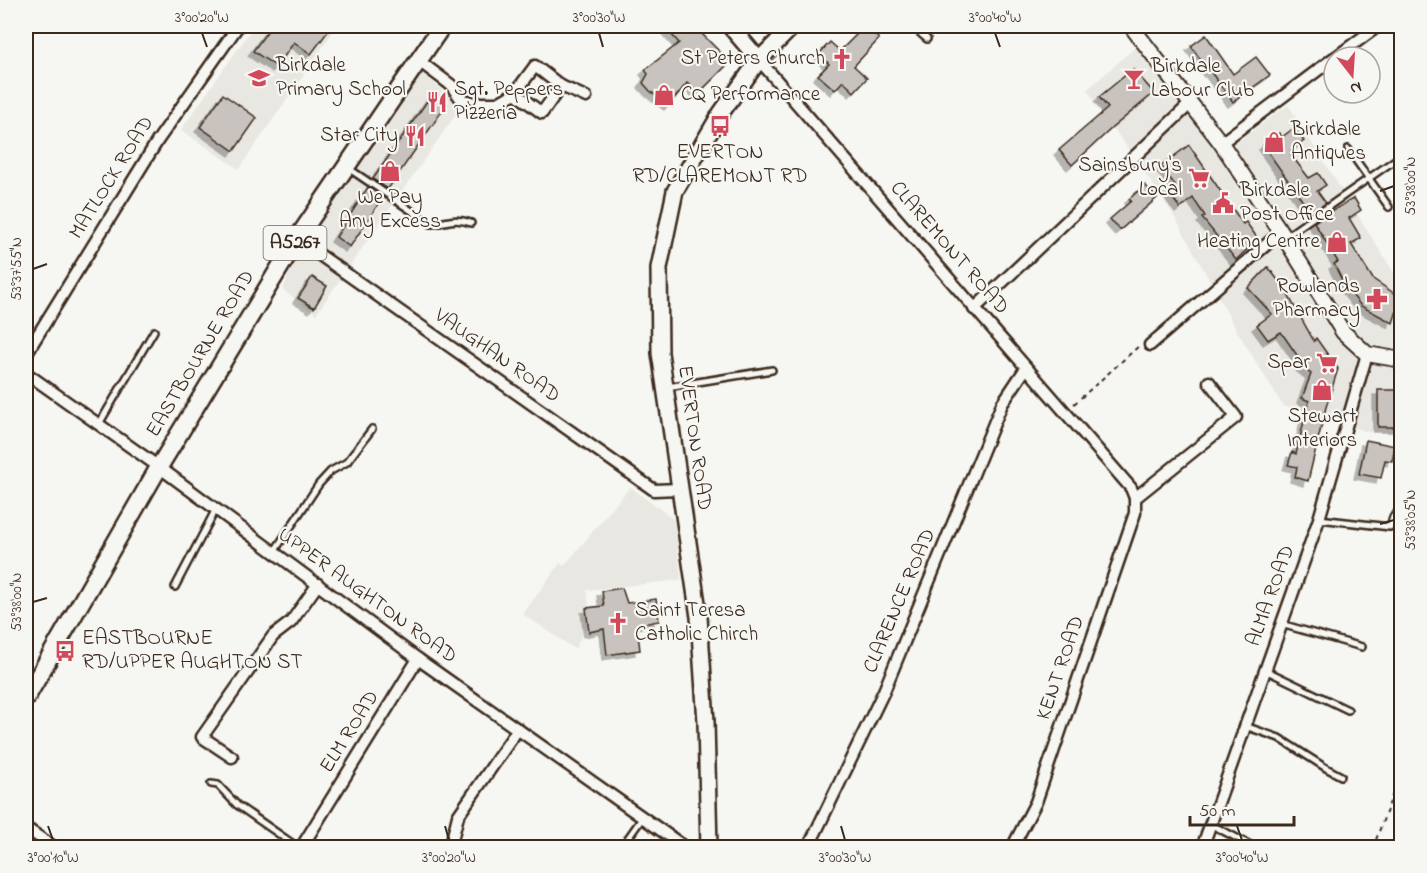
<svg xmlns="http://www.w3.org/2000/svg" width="1427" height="873" font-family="'Indie Flower',sans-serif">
  <defs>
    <filter id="shadow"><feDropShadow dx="-5" dy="5" stdDeviation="0" flood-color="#0004"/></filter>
  </defs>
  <rect width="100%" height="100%" fill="#f6f6f2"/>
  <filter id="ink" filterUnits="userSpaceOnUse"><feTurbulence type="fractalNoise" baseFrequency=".0167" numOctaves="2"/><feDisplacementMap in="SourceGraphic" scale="12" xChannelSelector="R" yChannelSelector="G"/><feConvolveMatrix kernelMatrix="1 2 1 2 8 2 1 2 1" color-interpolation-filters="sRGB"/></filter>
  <g filter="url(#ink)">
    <!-- built -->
    <g fill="#e8e7e2">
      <polygon points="254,26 337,26 239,169 181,130"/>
      <polygon points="1139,44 1219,155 1288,105 1401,284 1401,434 1369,432 1283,406 1236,329 1172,212 1087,90"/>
      <polygon points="420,71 461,107 316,314 283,290 298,249"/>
      <polygon points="630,487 672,518 675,525 681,580 587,590 590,619 575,649 523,614 560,563 564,566"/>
    </g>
    <!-- building -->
    <g fill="#c8c3be" stroke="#3b2a1e" stroke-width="1.5" filter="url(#shadow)">
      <polygon points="271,26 332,26 311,54 294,42 277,67 253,51"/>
      <polygon points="664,26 694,26 730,62 699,93 687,83 669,105 650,91 643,83 648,74 645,70 679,43"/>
      <polygon points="865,26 879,39 854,66 867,78 854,92 843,81 835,90 818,75 829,64 819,54 830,42 840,51"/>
      <polygon points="1206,35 1233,74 1256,57 1270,75 1233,102 1210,71 1209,72 1191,46"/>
      <polygon points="1133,69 1154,93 1113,127 1072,165 1059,150 1108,108 1099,97"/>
      <polygon points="223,94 257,118 234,151 200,127"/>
      <polygon points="432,94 447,104 388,189 373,179"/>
      <polygon points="1294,128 1304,141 1291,150 1294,153 1291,155 1309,178 1318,173 1326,185 1317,191 1326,203 1311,213 1263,145 1279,133 1282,137"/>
      <polygon points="1189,145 1243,224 1246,222 1258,239 1236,260 1202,218 1205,216 1193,198 1180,208 1167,191 1175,185 1161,166"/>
      <polygon points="1145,185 1157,198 1120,230 1110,219 1131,201 1129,199"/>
      <polygon points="368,187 383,197 350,247 336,237"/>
      <polygon points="1354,198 1361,210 1349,218 1361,238 1351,244 1373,279 1401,298 1393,323 1361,306 1345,286 1334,264 1338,262 1314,222"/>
      <polygon points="1268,267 1284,288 1314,341 1316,338 1338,369 1326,407 1308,481 1295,477 1297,467 1288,465 1292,452 1296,454 1309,401 1302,398 1311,374 1296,362 1299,358 1281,332 1268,340 1257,325 1272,314 1248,288"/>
      <polygon points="312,277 327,286 314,308 298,298"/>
      <rect x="1378" y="390" width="23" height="37"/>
      <polygon points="1366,440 1395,446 1392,461 1385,460 1381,478 1359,474"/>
      <polygon points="622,588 627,603 656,599 659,621 637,625 640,650 607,655 604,629 589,632 586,608 604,606 602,591"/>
    </g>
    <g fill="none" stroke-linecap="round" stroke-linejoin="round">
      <defs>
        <g id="service">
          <polyline points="912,26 927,39"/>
          <polyline points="1348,149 1389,207"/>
          <path d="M348,168L431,224C447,223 453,217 471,223"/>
          <polyline points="1285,237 1402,155"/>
          <polyline points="667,387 772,370"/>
          <polyline points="99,424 154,331"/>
          <polyline points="1319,519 1390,527 1393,517 1402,508"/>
          <polyline points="274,552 319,484 331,471 347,462 372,429"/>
          <polyline points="175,587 216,509"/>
          <polyline points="1281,624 1362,647"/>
          <polyline points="1265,670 1348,710"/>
          <polyline points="1245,726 1279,738 1326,768 1341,776"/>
          <polyline points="211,784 218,785 237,805 299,848"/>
          <polyline points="1210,824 1256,848"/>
          <polyline points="621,848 643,817"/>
        </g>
        <g id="minor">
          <polyline points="1336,57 1378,26"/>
          <polyline points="759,60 1131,488 1135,498 1135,513 1036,802 1012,848"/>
          <polyline points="419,61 451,85 461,99 475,103 498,103 515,93 542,113 561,86 586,97"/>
          <polyline points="515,93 535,66 561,86"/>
          <polyline points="1221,143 1334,58"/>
          <polyline points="297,239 654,490 679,489"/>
          <polyline points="974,309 1191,103"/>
          <polyline points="1150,345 1281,232"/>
          <polyline points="26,354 158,140 238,26"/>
          <polyline points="26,373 159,467 418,659 686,848"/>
          <polyline points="1135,498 1236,417 1209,382"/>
          <polyline points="232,757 202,737 273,636 291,622 318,584"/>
          <polyline points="26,828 55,848"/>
          <polyline points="451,844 458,816 518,729"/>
          <polyline points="301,848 418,659"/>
          <polyline points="808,848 884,691 1002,404 1026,368"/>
          <polyline points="1202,848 1319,519 1367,354"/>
        </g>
        <polyline id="tertiary" points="1131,26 1221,143 1281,232 1343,332 1367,354 1402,360"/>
        <g id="secondary">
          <polyline points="730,26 759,60"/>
          <polyline points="709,848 706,722 699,617 660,353 659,268 675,191 721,113 759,60 793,26"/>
        </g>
        <polyline id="primary" points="26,698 159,467 297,239 442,26"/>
      </defs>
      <!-- service casing -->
      <use href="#service" stroke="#3b2a1e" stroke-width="10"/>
      <!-- minor casing -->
      <use href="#minor" stroke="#3b2a1e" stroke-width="15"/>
      <!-- tertiary casing -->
      <use href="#tertiary" stroke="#3b2a1e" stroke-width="18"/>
      <!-- secondary casing -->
      <use href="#secondary" stroke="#3b2a1e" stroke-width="20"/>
      <!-- primary casing -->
      <use href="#primary" stroke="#3b2a1e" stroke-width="21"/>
      <!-- path -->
      <g stroke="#3b2a1e" stroke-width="2" stroke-dasharray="4.5 4.5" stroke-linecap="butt">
        <polyline points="1074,404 1139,346"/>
        <polyline points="1373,848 1402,769"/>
      </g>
      <!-- service -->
      <use href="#service" stroke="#f6f6f2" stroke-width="5"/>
      <!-- minor -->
      <use href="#minor" stroke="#f6f6f2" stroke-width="10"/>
      <!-- tertiary -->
      <use href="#tertiary" stroke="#f6f6f2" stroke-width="14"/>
      <!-- secondary -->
      <use href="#secondary" stroke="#f6f6f2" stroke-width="15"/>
      <!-- primary -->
      <use href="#primary" stroke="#f6f6f2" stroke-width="16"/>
      <!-- rail -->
      <polyline stroke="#3b2a1e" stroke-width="4.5" stroke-dasharray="9 4.5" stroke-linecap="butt" points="1393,848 1402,825"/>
    </g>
  </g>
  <!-- ticks -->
  <path fill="none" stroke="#3b2a1e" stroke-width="2" d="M202,33L207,47M599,33L603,47M995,33L1000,47M1380,191L1394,186M33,269L47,264M1380,524L1394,520M33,602L47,598M48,826L53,840M445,826L449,840M841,826L845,840M1237,826L1242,840"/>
  <!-- icons -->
  <defs>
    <symbol id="church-bare" viewBox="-9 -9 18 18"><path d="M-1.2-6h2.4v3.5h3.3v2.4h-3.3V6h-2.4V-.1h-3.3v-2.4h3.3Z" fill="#d1495b" stroke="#f6f6f2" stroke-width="2.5" paint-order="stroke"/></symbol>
    <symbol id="school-bare" viewBox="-9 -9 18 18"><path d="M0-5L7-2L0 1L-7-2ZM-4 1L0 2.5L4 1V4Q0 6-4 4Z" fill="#d1495b" stroke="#f6f6f2" stroke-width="2.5" paint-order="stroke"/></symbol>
    <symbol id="bar-bare" viewBox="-9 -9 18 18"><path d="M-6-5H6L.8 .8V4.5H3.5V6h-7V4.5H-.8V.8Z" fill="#d1495b" stroke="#f6f6f2" stroke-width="2.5" paint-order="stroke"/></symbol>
    <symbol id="shop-bare" viewBox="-9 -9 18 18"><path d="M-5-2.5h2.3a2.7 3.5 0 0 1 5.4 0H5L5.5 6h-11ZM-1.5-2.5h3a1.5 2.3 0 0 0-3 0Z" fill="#d1495b" stroke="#f6f6f2" stroke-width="2.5" paint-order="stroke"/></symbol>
    <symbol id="restaurant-bare" viewBox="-9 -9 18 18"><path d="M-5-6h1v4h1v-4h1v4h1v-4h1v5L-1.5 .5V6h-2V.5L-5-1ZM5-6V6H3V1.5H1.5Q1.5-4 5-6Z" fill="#d1495b" stroke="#f6f6f2" stroke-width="2.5" paint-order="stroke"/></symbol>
    <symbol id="bus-bare" viewBox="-9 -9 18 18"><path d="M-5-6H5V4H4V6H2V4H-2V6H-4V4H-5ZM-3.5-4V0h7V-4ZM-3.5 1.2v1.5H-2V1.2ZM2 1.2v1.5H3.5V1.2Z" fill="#d1495b" stroke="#f6f6f2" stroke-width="2.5" paint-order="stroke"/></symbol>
    <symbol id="supermarket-bare" viewBox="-9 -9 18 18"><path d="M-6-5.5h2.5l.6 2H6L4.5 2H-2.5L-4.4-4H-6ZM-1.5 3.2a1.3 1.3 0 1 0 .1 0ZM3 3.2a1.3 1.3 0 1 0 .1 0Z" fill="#d1495b" stroke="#f6f6f2" stroke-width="2.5" paint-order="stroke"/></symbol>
    <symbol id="civic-bare" viewBox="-9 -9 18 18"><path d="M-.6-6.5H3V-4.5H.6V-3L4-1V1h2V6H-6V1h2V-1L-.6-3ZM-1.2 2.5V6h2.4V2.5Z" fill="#d1495b" stroke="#f6f6f2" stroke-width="2.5" paint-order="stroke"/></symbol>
    <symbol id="pharmacy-bare" viewBox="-9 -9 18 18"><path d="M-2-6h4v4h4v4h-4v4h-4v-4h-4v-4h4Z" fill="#d1495b" stroke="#f6f6f2" stroke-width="2.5" paint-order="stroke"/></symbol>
  </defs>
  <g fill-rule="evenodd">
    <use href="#church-bare" x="827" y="44" width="30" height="30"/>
    <use href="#school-bare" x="244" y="63" width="30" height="30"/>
    <use href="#bar-bare" x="1119" y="64" width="30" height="30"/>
    <use href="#shop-bare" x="649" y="80" width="30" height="30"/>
    <use href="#restaurant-bare" x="422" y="87" width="30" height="30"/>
    <use href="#bus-bare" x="705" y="111" width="30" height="30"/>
    <use href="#restaurant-bare" x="400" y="121" width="30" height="30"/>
    <use href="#shop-bare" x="1259" y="127" width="30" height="30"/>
    <use href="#shop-bare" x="375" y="156" width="30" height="30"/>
    <use href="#supermarket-bare" x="1184" y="163" width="30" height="30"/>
    <use href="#civic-bare" x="1208" y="188" width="30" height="30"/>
    <use href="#shop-bare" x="1322" y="227" width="30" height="30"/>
    <use href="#pharmacy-bare" x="1362" y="284" width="30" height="30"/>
    <use href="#supermarket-bare" x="1312" y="348" width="30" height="30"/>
    <use href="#shop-bare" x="1307" y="375" width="30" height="30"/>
    <use href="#church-bare" x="603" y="608" width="30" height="30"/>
    <use href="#bus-bare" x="50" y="636" width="30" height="30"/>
  </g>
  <g text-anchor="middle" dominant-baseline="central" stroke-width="4.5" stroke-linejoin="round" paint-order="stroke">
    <!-- shield labels -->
    <rect fill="#f6f6f2" stroke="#73675e" stroke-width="1.5" x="263.5" y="226" width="63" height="34" rx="4.5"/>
    <g font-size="20" font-weight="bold" fill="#3b2a1e">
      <text x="295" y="243">A5267</text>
    </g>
    <!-- poi labels -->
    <g font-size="21" fill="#3b2a1e" stroke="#f6f6f2" text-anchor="start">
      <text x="825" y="59" text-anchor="end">St Peters Church</text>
      <text x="276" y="66">Birkdale<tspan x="276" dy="24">Primary School</tspan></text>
      <text x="1151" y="67">Birkdale<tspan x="1151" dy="24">Labour Club</tspan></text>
      <text x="454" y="90">Sgt. Peppers<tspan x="454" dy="24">Pizzeria</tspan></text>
      <text x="681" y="95">CQ Performance</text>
      <text x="1291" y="130">Birkdale<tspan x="1291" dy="24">Antiques</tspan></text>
      <text x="398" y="136" text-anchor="end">Star City</text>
      <text x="720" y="153" text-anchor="middle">EVERTON<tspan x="720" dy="24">RD/CLAREMONT RD</tspan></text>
      <text x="1182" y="166" text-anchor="end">Sainsbury's<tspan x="1182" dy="24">Local</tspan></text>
      <text x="1240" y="191">Birkdale<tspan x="1240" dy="24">Post Office</tspan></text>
      <text x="390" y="198" text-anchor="middle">We Pay<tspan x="390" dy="24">Any Excess</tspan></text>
      <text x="1320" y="242" text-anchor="end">Heating Centre</text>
      <text x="1360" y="287" text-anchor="end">Rowlands<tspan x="1360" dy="24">Pharmacy</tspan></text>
      <text x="1310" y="363" text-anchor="end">Spar</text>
      <text x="1322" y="417" text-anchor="middle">Stewart<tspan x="1322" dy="24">Interiors</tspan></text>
      <text x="635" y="611">Saint Teresa<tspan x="635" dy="24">Catholic Chirch</tspan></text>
      <text x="82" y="639">EASTBOURNE<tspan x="82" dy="24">RD/UPPER AUGHTON ST</tspan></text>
    </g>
    <!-- street labels -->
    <g font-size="21" fill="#3b2a1e" stroke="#f6f6f2">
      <text transform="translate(112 178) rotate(-58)">MATLOCK ROAD</text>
      <text transform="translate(949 248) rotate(49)">CLAREMONT ROAD</text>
      <text transform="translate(201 354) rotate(-59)">EASTBOURNE ROAD</text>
      <text transform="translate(497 356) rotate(35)">VAUGHAN ROAD</text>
      <text transform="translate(694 438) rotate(82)">EVERTON ROAD</text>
      <text transform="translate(367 596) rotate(36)">UPPER AUGHTON ROAD</text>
      <text transform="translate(1271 596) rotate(-70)">ALMA ROAD</text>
      <text transform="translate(900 601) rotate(-67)">CLARENCE ROAD</text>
      <text transform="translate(1061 668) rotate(-71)">KENT ROAD</text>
      <text transform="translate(350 732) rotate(-58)">ELM ROAD</text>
    </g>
  </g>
  <!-- margin -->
  <rect width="1427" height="873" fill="none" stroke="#f6f6f2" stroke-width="66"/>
  <!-- north arrow -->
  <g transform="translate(1352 75) rotate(163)"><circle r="28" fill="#f6f6f2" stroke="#aba49d" stroke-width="1.5"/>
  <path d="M0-4.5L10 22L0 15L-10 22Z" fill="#d1495b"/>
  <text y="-9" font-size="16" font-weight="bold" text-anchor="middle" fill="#3b2a1e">N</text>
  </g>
  <!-- scale -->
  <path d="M1190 816v9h104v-9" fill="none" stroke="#3b2a1e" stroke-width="3"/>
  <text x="1199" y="816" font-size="18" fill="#3b2a1e" stroke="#f6f6f2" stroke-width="4.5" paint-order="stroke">50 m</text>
  <rect x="33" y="33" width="1361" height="807" fill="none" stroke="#3b2a1e" stroke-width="2"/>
  <g font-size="15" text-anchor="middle" fill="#3b2a1e">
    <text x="202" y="22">3°00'20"W</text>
    <text x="599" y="22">3°00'30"W</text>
    <text x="995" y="22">3°00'40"W</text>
    <text transform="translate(1410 186) rotate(-90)" y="5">53°38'00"N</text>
    <text transform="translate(16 269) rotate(-90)" y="5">53°37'55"N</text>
    <text transform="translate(1410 520) rotate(-90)" y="5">53°38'05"N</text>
    <text transform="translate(16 602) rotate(-90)" y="5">53°38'00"N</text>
    <text x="53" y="862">3°00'10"W</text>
    <text x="449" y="862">3°00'20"W</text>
    <text x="845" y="862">3°00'30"W</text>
    <text x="1242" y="862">3°00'40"W</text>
  </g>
</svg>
